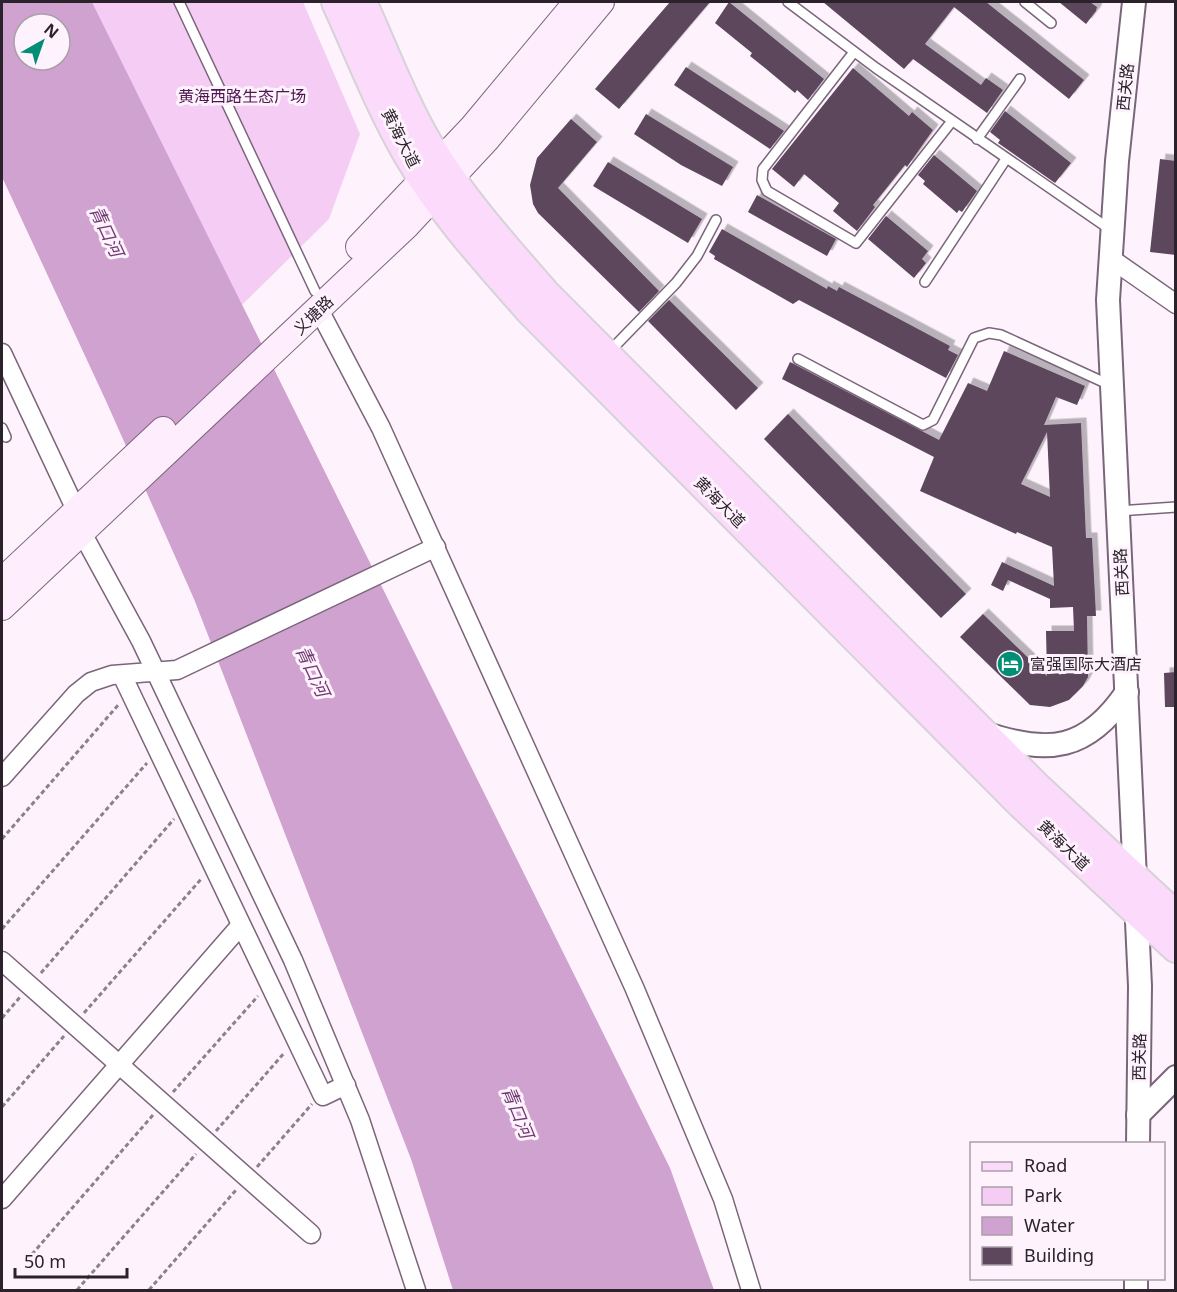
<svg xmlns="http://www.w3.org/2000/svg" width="1177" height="1292" font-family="'Noto Sans','Noto Sans SC',sans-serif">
  <defs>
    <filter id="shadow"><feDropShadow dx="5.5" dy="-5.5" stdDeviation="0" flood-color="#0004"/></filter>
  </defs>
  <rect width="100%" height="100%" fill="#fef3fd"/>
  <!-- green -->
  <polygon fill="#f4ccf4" points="92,2 303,2 360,134 329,219 242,305"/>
  <!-- water -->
  <path fill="#cfa2cf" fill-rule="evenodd" d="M2,2H92L670,1168L714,1290H453L411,1159L194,599L106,401L2,177ZM24,24H60V60H24Z"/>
  <!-- building -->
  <g fill="#5c475c" fill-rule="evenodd" filter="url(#shadow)">
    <polygon points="670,2 710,2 619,109 595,89"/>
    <polygon points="729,2 824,79 808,100 797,90 795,93 765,68 750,56 752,53 715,23"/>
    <polygon points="823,2 986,2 1084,80 1069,99 954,7 925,44 981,85 986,78 1003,90 987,113 913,59 904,69"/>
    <polygon points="1059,2 1090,2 1097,7 1096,11 1086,24"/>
    <polygon points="686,67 784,131 770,149 674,85"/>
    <polygon points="853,68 909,116 912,112 933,130 907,167 905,165 873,205 875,207 857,231 833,211 839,203 804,174 794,187 772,169"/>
    <polygon points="1005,111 1071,163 1055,183 998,143 1000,140 990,132"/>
    <polygon points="646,114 733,167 722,186 681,165 634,134"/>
    <polygon points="571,119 597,142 558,188 659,291 639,312 538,213 533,204 530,185 537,158"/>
    <polygon points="934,155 977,191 962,212 959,210 957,213 923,184 925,181 918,175"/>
    <polygon points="1160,159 1176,161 1176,255 1150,252"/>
    <polygon points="608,162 702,219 688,243 593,186"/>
    <polygon points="757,195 836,239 827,256 748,212"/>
    <polygon points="886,216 928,251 922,259 926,263 914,278 868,239"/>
    <polygon points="722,229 827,289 828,286 837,291 839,287 950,346 948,350 958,355 946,378 799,300 793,304 714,259 715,256 709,252"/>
    <polygon points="669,300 758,388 736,410 648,321"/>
    <path d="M1004,351L1085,386L1077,405L1056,397L1044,425L1081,423L1086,538H1092L1096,616H1087L1088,677L1083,686L1069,700L1050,707L1030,705L960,637L983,614L1047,676L1046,631H1074L1073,607L1050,608V599L1008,580L1003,591L991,585L1002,562L1054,586L1052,547L1017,532L1016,534L920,491L934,457L782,379L790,362L939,440L968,383L987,391ZM1047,432L1050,497L1021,484Z"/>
    <polygon points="788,414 966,594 941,618 764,439"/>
    <polygon points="1176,672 1176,707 1165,707 1164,673"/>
  </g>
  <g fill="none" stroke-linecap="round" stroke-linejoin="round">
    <defs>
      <g id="service">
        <polyline points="179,2 315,291"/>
        <polyline points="788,2 876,68 1111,230"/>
        <polyline points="1025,2 1051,23"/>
        <polyline points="854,52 763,169 762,180 767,191 856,243 952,121"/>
        <polyline points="977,139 1020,79"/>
        <polyline points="925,282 1006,159"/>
        <polyline points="608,353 676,283 697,256 716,220"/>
        <polyline points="798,359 923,425 933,420 974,338 989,333 1001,335 1112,386"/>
        <polyline points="2,428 6,437"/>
        <polyline points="1118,511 1176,507"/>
      </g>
      <g id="minor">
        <polyline points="1110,258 1176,304"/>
        <polyline points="319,310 381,428 634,987 723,1199 751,1290"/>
        <polyline points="2,353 76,510"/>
        <polyline points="81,531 141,641 293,960 360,1120 416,1290"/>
        <polyline points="122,675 323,1096 346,1085"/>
        <polyline points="2,777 76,694 91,682 112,675 177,670 436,547"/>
        <polyline points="2,961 311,1234"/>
        <polyline points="2,1199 241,925"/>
      </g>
      <g id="tertiary">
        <polyline points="1134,2 1117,161 1108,300 1140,986 1138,1144"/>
        <path d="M984,733C1049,755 1087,751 1127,692"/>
        <polyline points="1138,1115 1176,1077"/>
        <polyline points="1136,1290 1136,1278"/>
      </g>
      <g id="secondary">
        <polyline points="359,247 472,128 577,2"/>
        <polyline points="2,581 163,430"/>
        <polyline points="2,607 407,225 486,140 601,2"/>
      </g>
      <g id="primary">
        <path d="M336,2C359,52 380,107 408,155C441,212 486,261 529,310L1021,804L1176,948"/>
        <path d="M362,2C383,48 404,104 430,147C463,200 505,247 546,294L1037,787L1176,916"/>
      </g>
    </defs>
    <!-- service casing -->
    <use href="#service" stroke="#7b657b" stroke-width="12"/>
    <!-- minor casing -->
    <use href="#minor" stroke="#7b657b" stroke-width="21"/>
    <!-- tertiary casing -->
    <use href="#tertiary" stroke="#7b657b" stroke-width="26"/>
    <!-- secondary casing -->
    <use href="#secondary" stroke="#7b657b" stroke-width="28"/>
    <!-- primary casing -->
    <use href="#primary" stroke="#d5d3d5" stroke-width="32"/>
    <!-- path -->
    <g stroke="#8b818b" stroke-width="3" stroke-dasharray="4.5 3" stroke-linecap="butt">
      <polyline points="2,839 119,704"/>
      <polyline points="2,929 147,763"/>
      <polyline points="41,973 174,819"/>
      <polyline points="84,1013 202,878"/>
      <polyline points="2,1018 21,996"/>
      <polyline points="173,1092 258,996"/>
      <polyline points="2,1107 64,1036"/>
      <polyline points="216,1131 285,1052"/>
      <polyline points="257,1167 312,1104"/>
      <polyline points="27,1260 153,1115"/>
      <polyline points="77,1290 196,1154"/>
      <polyline points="149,1290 236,1190"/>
    </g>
    <!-- service -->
    <use href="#service" stroke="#fff" stroke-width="9"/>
    <!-- minor -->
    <use href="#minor" stroke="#fff" stroke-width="18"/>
    <!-- tertiary -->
    <use href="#tertiary" stroke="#fff" stroke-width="22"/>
    <!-- secondary -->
    <use href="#secondary" stroke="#fdedfd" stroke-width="26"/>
    <!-- primary -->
    <use href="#primary" stroke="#fbdafb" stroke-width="28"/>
  </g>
  <!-- icons -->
  <defs>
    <symbol id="hotel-disc" viewBox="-11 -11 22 22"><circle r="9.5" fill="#008e77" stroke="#fef3fd"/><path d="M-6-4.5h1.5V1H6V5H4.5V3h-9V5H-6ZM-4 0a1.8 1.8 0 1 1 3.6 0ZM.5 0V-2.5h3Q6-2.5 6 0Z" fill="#fff"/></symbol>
  </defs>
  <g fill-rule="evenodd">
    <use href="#hotel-disc" x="995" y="649" width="30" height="30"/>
  </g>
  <g text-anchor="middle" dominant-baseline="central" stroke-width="6" stroke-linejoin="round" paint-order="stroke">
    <!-- street labels -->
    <g font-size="16" fill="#2c222c" stroke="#fef3fd">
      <text transform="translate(1125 87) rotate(-84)">西关路</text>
      <text transform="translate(401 138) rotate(63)">黄海大道</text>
      <text transform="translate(313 315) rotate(-44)">义塘路</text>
      <text transform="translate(720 502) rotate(45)">黄海大道</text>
      <text transform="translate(1121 572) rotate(-93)">西关路</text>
      <text transform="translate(1064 845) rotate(44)">黄海大道</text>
      <text transform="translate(1139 1057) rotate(-89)">西关路</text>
    </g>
    <!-- park labels -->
    <g font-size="16" fill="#4c174f" stroke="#fef3fd">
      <text x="242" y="96">黄海西路生态广场</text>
    </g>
    <!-- poi labels -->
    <g font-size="16" fill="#2c222c" stroke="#fef3fd" text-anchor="start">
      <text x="1030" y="664">富强国际大酒店</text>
    </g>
    <!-- water labels -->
    <g font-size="18" font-style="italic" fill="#723b74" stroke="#fef3fd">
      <text transform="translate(107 231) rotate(65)">青口河</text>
      <text transform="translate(313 671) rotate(65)">青口河</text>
      <text transform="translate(518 1112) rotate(68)">青口河</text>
    </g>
  </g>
  <!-- border -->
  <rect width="1177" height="1292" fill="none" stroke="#2c222c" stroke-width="6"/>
  <!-- legend -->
  <rect x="970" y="1142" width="195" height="138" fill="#fef3fd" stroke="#aa9fa9" stroke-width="1.5"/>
  <rect x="982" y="1162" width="30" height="9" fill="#fbdafb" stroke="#aa9fa9" stroke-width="1.5"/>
  <text x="1024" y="1172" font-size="18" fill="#2c222c">Road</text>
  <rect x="982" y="1187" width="30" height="18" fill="#f4ccf4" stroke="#aa9fa9" stroke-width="1.5"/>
  <text x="1024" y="1202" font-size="18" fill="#2c222c">Park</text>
  <rect x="982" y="1217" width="30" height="18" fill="#cfa2cf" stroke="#aa9fa9" stroke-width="1.5"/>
  <text x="1024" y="1232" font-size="18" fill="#2c222c">Water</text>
  <rect x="982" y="1247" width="30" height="18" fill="#5c475c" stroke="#aa9fa9" stroke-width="1.5"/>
  <text x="1024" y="1262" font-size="18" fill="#2c222c">Building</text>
  <!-- north arrow -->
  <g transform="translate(42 42) rotate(40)"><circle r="28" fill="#fef3fd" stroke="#aa9fa9" stroke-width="1.5"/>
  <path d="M0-4.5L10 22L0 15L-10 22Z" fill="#008e77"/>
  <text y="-9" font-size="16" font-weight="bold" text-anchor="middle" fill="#2c222c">N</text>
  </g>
  <!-- scale -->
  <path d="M15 1268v9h112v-9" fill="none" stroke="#2c222c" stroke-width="3"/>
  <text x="24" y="1268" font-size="18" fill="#2c222c" stroke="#fef3fd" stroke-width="4.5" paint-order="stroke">50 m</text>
</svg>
